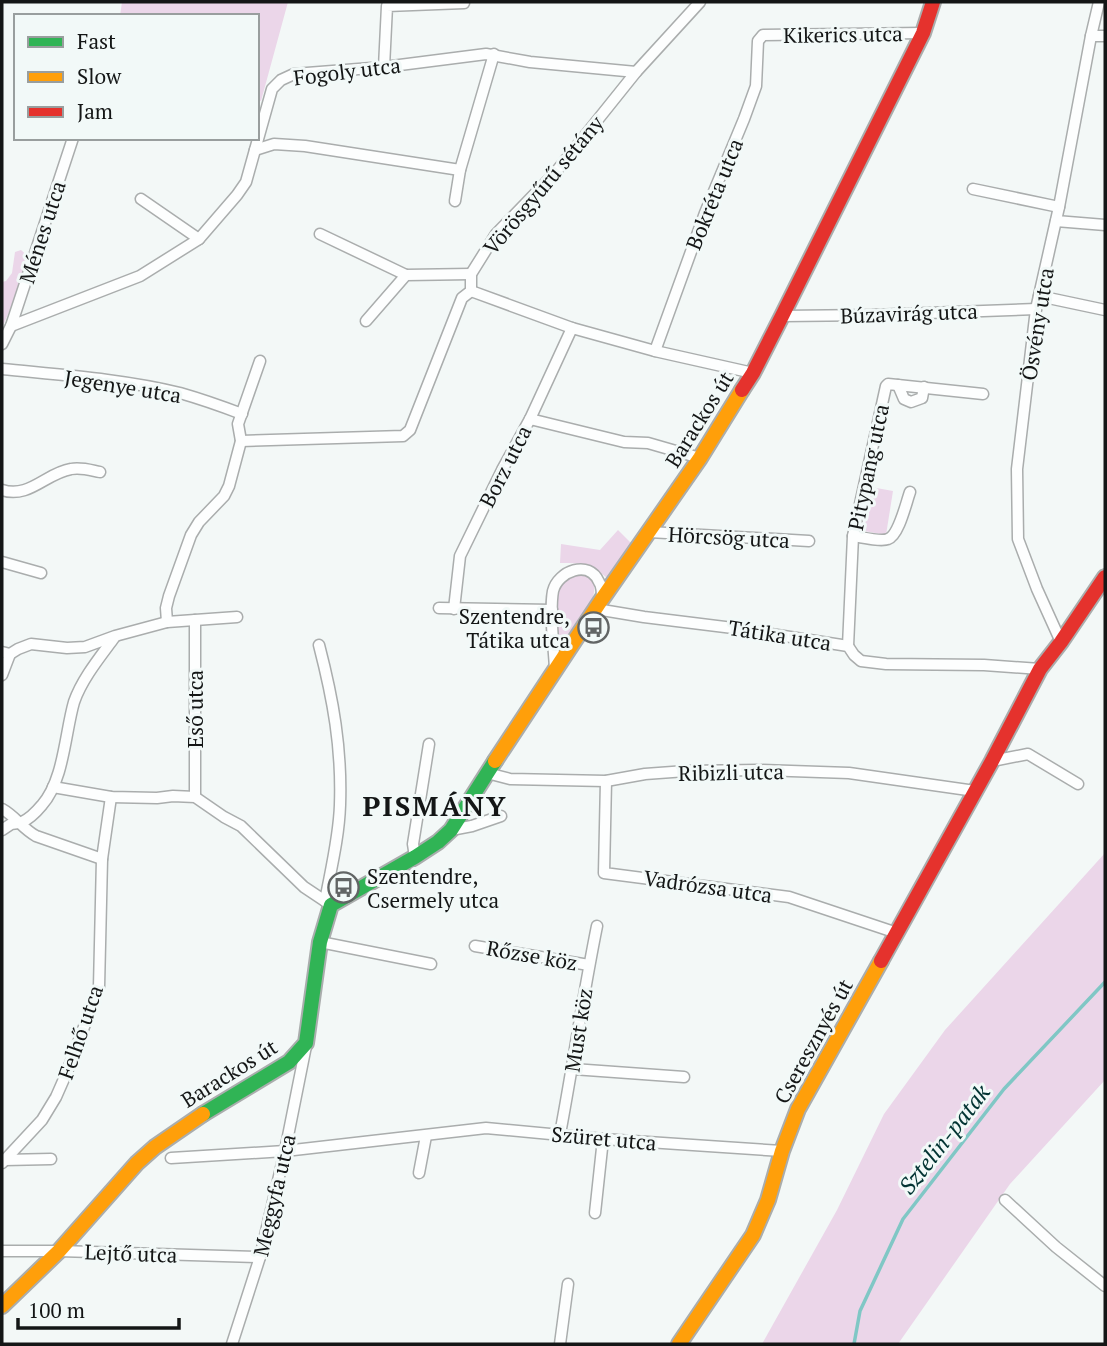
<svg xmlns="http://www.w3.org/2000/svg" width="1107" height="1346" font-family="'PT Serif',serif">
  <rect width="100%" height="100%" fill="#f3f8f7"/>
  <!-- green -->
  <g fill="#ebd6e9">
    <polygon points="122,2 288,2 261,101 257,100 257,16 120,16"/>
    <path d="M21,250C25,254 26,253 26,259C26,275 9,312 2,328V282L6,281L12,273L15,252Z"/>
    <polygon points="871,487 893,491 886,535 864,531"/>
    <path d="M618,530L634,546L610,580C590,564 586,563 560,563L561,544L600,550Z"/>
    <path d="M575,573C592,576 598,583 592,600L558,652L557,593C560,582 566,578 575,573Z"/>
    <polygon points="1105,853 1105,1080 1010,1184 898,1344 762,1344 837,1210 884,1114 945,1030"/>
  </g>
  <g fill="none" stroke-linecap="round" stroke-linejoin="round">
    <!-- stream -->
    <polyline stroke="#80c7c5" stroke-width="3.5" points="854,1344 860,1311 903,1219 1004,1089 1105,982"/>
    <defs>
      <g id="street">
        <polyline points="1091,36 1105,36"/>
        <polyline points="384,67 387,6 464,3"/>
        <polyline points="255,150 274,144 305,146 460,170"/>
        <polyline points="973,189 1059,207"/>
        <polyline points="141,199 199,239"/>
        <polyline points="455,201 460,170 494,54"/>
        <polyline points="1056,221 1105,225"/>
        <polyline points="320,234 406,275"/>
        <polyline points="1039,296 1105,310"/>
        <polyline points="782,316 872,315 1036,309"/>
        <polyline points="366,321 406,275 471,274"/>
        <polyline points="11,326 140,276 199,239 237,195 246,182 272,89 281,80 294,74 384,67 486,54 530,62 636,72"/>
        <polyline points="572,328 655,351 753,373"/>
        <polyline points="2,344 11,326 73,138"/>
        <polyline points="655,351 705,213 744,119 756,86 758,41 763,35 923,33"/>
        <path d="M2,369C61,375 122,379 180,393C201,399 221,406 242,414"/>
        <polyline points="898,385 904,399 911,402 922,398 924,387"/>
        <polyline points="530,419 624,442 648,443 700,458"/>
        <polyline points="241,441 403,436 410,430 462,298 471,291 471,274 496,234 555,173 636,72 700,2"/>
        <path d="M2,490C29,499 46,473 71,469C81,467 90,470 100,472"/>
        <polyline points="649,532 809,541"/>
        <path d="M853,536C861,537 881,542 888,539C899,535 906,503 910,492"/>
        <polyline points="2,562 41,573"/>
        <polyline points="439,608 552,610"/>
        <polyline points="454,609 460,556 502,470 530,419 572,328 471,291"/>
        <polyline points="596,609 644,617 733,628 848,646 854,655 861,661 886,664 984,665 1040,669"/>
        <polyline points="167,622 166,608 169,596 191,535 199,522 224,496 229,486 241,441 238,424 260,361"/>
        <polyline points="1061,642 1037,589 1018,539 1017,469 1036,309 1059,207 1091,36 1099,2"/>
        <path d="M319,645C333,699 342,748 340,805C339,837 331,869 325,901"/>
        <polyline points="848,646 853,536 886,386 888,384 983,394"/>
        <polyline points="2,652 10,654 18,649 31,644 67,648 85,647 115,636 167,622 237,617"/>
        <path d="M555,669C554,647 549,612 553,591C558,571 589,559 599,582C602,586 602,593 602,598"/>
        <polyline points="2,675 10,654"/>
        <polyline points="992,761 1028,754 1078,784"/>
        <polyline points="487,773 510,779 606,781 645,774 686,771 760,770 849,773 975,791"/>
        <polyline points="606,781 604,873 789,897 897,933"/>
        <polyline points="53,787 111,797 157,798 173,796 195,797 224,817 241,826 304,887 331,905"/>
        <polyline points="195,797 195,620"/>
        <path d="M2,809C15,816 23,829 36,836L102,859"/>
        <path d="M2,830C5,828 8,826 11,824C14,823 18,824 22,822C29,819 37,811 42,805C64,780 65,733 74,702C82,679 100,657 114,638"/>
        <polyline points="451,830 472,826 501,816"/>
        <polyline points="415,857 413,844 429,744"/>
        <polyline points="320,942 431,964"/>
        <polyline points="475,946 589,965"/>
        <polyline points="573,1069 684,1077"/>
        <path d="M560,1134C573,1065 583,995 597,926"/>
        <polyline points="171,1158 285,1151 486,1128 603,1139 782,1151"/>
        <polyline points="4,1160 51,1159"/>
        <polyline points="2,1163 42,1120 56,1097 67,1072 99,987 102,859 111,797"/>
        <polyline points="419,1173 426,1136"/>
        <polyline points="1005,1200 1056,1247 1105,1286"/>
        <polyline points="595,1213 603,1139"/>
        <polyline points="2,1251 59,1251 260,1257"/>
        <polyline points="232,1344 260,1257 285,1151 306,1046"/>
        <polyline points="560,1344 568,1284"/>
      </g>
      <polyline id="fast" points="203,1114 289,1062 306,1043 320,942 331,905 415,857 438,842 451,830 495,761"/>
      <g id="slow">
        <polyline points="495,761 602,599 700,458 742,390"/>
        <polyline points="2,1306 59,1251 137,1163 155,1147 203,1114"/>
        <polyline points="679,1344 753,1235 768,1200 782,1151 798,1109 881,961"/>
      </g>
      <g id="jam">
        <polyline points="742,390 753,373 782,316 923,33 933,2"/>
        <polyline points="881,961 992,761 1040,669 1061,642 1105,577"/>
      </g>
    </defs>
    <!-- street casing -->
    <use href="#street" stroke="#aaadad" stroke-width="13"/>
    <!-- fast casing -->
    <use href="#fast" stroke="#aaadad" stroke-width="18"/>
    <!-- slow casing -->
    <use href="#slow" stroke="#aaadad" stroke-width="18"/>
    <!-- jam casing -->
    <use href="#jam" stroke="#aaadad" stroke-width="18"/>
    <!-- street -->
    <use href="#street" stroke="#fdfefe" stroke-width="10"/>
    <!-- fast -->
    <use href="#fast" stroke="#30b455" stroke-width="14"/>
    <!-- slow -->
    <use href="#slow" stroke="#ff9f0a" stroke-width="14"/>
    <!-- jam -->
    <use href="#jam" stroke="#e5322d" stroke-width="14"/>
  </g>
  <!-- icons -->
  <defs>
    <symbol id="bus-ring" viewBox="-11 -11 22 22"><circle r="9.5" fill="#f2f9f8" stroke="#626565" stroke-width="1.5"/><path d="M-5-6H5V4H4V6H2V4H-2V6H-4V4H-5ZM-3.5-4V0h7V-4ZM-3.5 1.2v1.5H-2V1.2ZM2 1.2v1.5H3.5V1.2Z" fill="#626565"/></symbol>
  </defs>
  <g fill-rule="evenodd">
    <use href="#bus-ring" x="576" y="610" width="35" height="35"/>
    <use href="#bus-ring" x="326" y="870" width="35" height="35"/>
  </g>
  <g text-anchor="middle" dominant-baseline="central" stroke-width="6" stroke-linejoin="round" paint-order="stroke">
    <!-- street labels -->
    <g font-size="21" fill="#141616" stroke="#f2f9f8">
      <text transform="translate(843 34) rotate(-1)">Kikerics utca</text>
      <text transform="translate(347 71) rotate(-7)">Fogoly utca</text>
      <text transform="translate(543 185) rotate(-50)">Vörösgyűrű sétány</text>
      <text transform="translate(714 194) rotate(-68)">Bokréta utca</text>
      <text transform="translate(42 232) rotate(-72)">Ménes utca</text>
      <text transform="translate(909 313) rotate(-2)">Búzavirág utca</text>
      <text transform="translate(1037 324) rotate(-81)">Ösvény utca</text>
      <text transform="translate(123 386) rotate(9)">Jegenye utca</text>
      <text transform="translate(699 419) rotate(-58)">Barackos út</text>
      <text transform="translate(505 466) rotate(-63)">Borz utca</text>
      <text transform="translate(868 467) rotate(-78)">Pitypang utca</text>
      <text transform="translate(729 537) rotate(3)">Hörcsög utca</text>
      <text transform="translate(780 635) rotate(9)">Tátika utca</text>
      <text transform="translate(195 709) rotate(-90)">Eső utca</text>
      <text transform="translate(731 772) rotate(-1)">Ribizli utca</text>
      <text transform="translate(708 886) rotate(8)">Vadrózsa utca</text>
      <text transform="translate(532 955) rotate(10)">Rőzse köz</text>
      <text transform="translate(578 1030) rotate(-81)">Must köz</text>
      <text transform="translate(80 1032) rotate(-71)">Felhő utca</text>
      <text transform="translate(813 1041) rotate(-61)">Cseresznyés út</text>
      <text transform="translate(229 1073) rotate(-32)">Barackos út</text>
      <text transform="translate(604 1138) rotate(5)">Szüret utca</text>
      <text transform="translate(274 1195) rotate(-77)">Meggyfa utca</text>
      <text transform="translate(131 1253) rotate(2)">Lejtő utca</text>
    </g>
    <!-- poi labels -->
    <g font-size="21" fill="#141616" stroke="#f2f9f8" text-anchor="end">
      <text x="570" y="616">Szentendre,<tspan x="570" dy="24">Tátika utca</tspan></text>
      <text x="367" y="876" text-anchor="start">Szentendre,<tspan x="367" dy="24">Csermely utca</tspan></text>
    </g>
    <!-- water labels -->
    <g font-size="23" font-style="italic" fill="#033433" stroke="#f2f9f8">
      <text transform="translate(944 1139) rotate(-52)">Sztelin-patak</text>
    </g>
    <!-- district labels -->
    <g font-size="28" font-weight="bold" letter-spacing="2" fill="#141616" stroke="#f2f9f8">
      <text x="435" y="805">PISMÁNY</text>
    </g>
  </g>
  <!-- border -->
  <rect width="1107" height="1346" fill="none" stroke="#141616" stroke-width="7"/>
  <!-- legend -->
  <rect x="14" y="14" width="245" height="126" fill="#f2f9f8" stroke="#999e9e" stroke-width="2"/>
  <rect x="28" y="37" width="35" height="10" fill="#30b455" stroke="#999e9e" stroke-width="2"/>
  <text x="77" y="49" font-size="21" fill="#141616">Fast</text>
  <rect x="28" y="72" width="35" height="10" fill="#ff9f0a" stroke="#999e9e" stroke-width="2"/>
  <text x="77" y="84" font-size="21" fill="#141616">Slow</text>
  <rect x="28" y="107" width="35" height="10" fill="#e5322d" stroke="#999e9e" stroke-width="2"/>
  <text x="77" y="119" font-size="21" fill="#141616">Jam</text>
  <!-- scale -->
  <path d="M18 1318v10h161v-10" fill="none" stroke="#141616" stroke-width="3.5"/>
  <text x="28" y="1318" font-size="21" fill="#141616" stroke="#f2f9f8" stroke-width="5" paint-order="stroke">100 m</text>
</svg>
